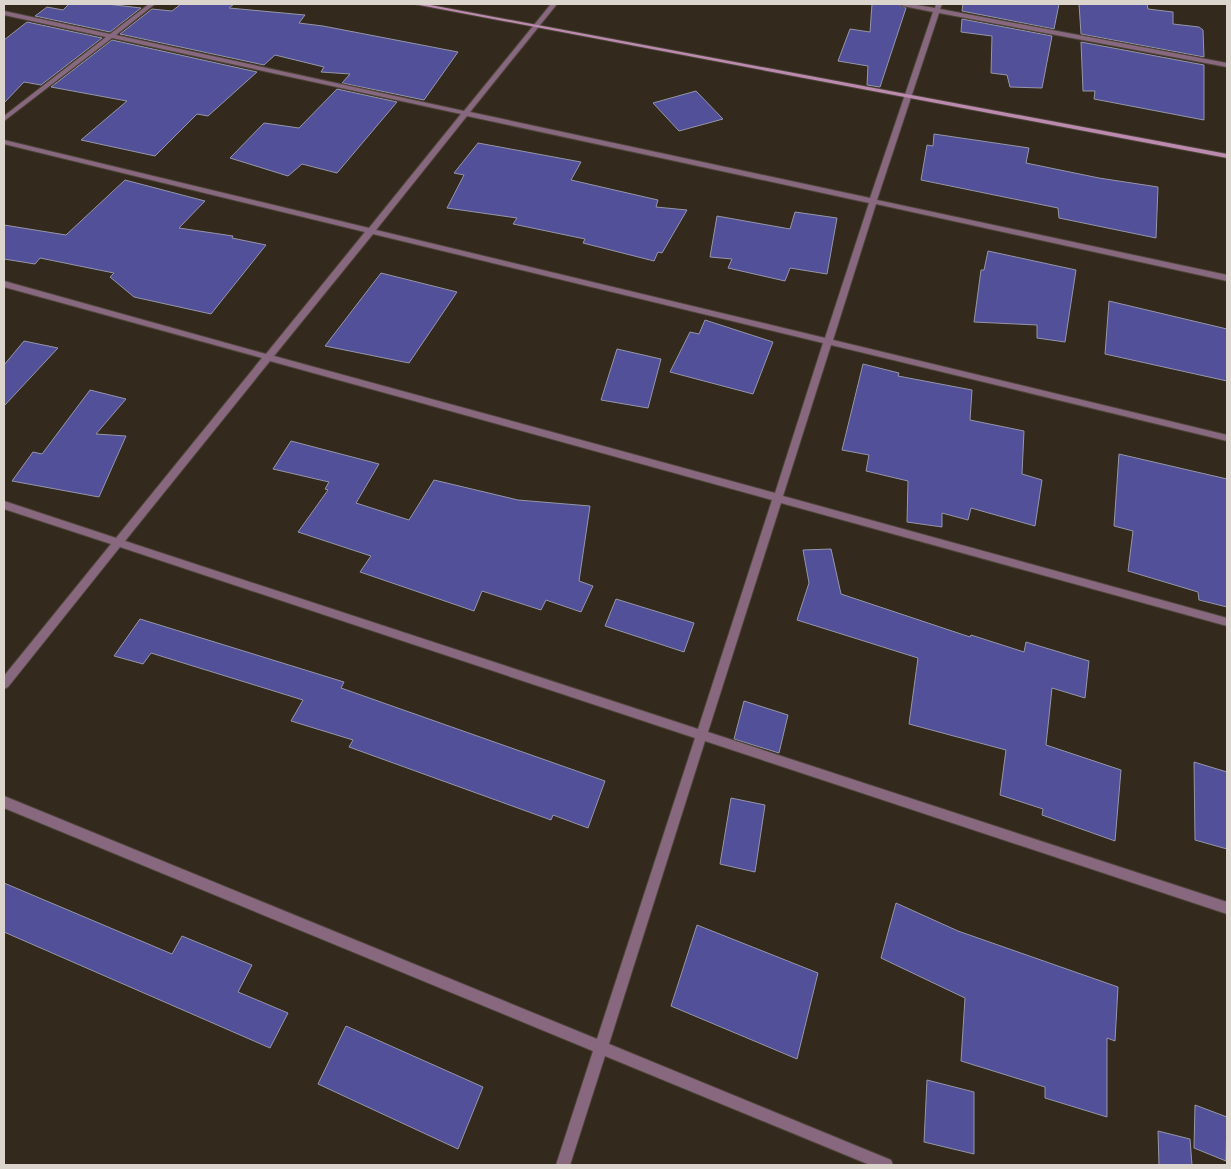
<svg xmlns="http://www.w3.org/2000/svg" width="1231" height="1169" font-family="'Asap Condensed',sans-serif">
  <rect width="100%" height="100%" fill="#33291d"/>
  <!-- building -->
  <g fill="#525099" stroke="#9596a8">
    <polygon points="69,4 107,4 141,8 110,32 35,16 47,7 63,10"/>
    <polygon points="181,4 234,4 229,8 305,15 299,23 323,26 458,52 424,100 342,83 350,74 321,72 324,67 275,55 264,65 120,34 152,9 172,11"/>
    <polygon points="872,4 898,4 906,8 880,87 867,85 868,66 838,61 850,29 870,32"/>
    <polygon points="963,4 1059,4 1054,29 962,11"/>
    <polygon points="1079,4 1147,4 1148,9 1173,12 1173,24 1199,27 1203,30 1204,57 1081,34"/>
    <polygon points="962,19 1052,36 1042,88 1010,87 1007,75 991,73 992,36 961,32"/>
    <polygon points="27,22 102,38 41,85 24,82 4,103 4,40"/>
    <polygon points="112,40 257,72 208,116 197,114 155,156 81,140 127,101 51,87"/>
    <polygon points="1081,42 1204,65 1204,120 1094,99 1095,91 1083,91"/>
    <polygon points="337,89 397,102 337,173 302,164 288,176 230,158 264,123 299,128"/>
    <polygon points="696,91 723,119 679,131 653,103"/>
    <polygon points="934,134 1029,148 1026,163 1099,178 1158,187 1156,238 1059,218 1058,208 921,180 927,145 933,146"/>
    <polygon points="478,143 581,162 571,180 658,200 656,207 687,210 662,253 658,252 654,261 583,243 585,239 513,224 517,218 447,208 464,175 454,173"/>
    <polygon points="125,180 205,201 179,228 233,236 232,238 266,245 211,314 134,297 110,277 114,273 40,258 35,264 4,259 4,225 66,235"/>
    <polygon points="795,212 837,218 827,274 790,268 785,281 728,268 732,259 710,257 717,216 790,229"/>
    <polygon points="988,251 1076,270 1065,342 1037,338 1037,325 974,322 981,270 984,270"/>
    <polygon points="381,273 457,292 409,363 325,346"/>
    <polygon points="1109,301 1227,329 1227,381 1105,354"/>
    <polygon points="705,320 773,342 753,394 670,372 690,332 699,334"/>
    <polygon points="24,341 58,348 4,406 4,365"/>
    <polygon points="617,349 661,359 648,408 601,400"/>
    <polygon points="863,364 899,373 898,376 972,390 970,420 1024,431 1022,474 1042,480 1035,526 971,508 968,520 942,513 942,527 907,522 908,481 866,471 869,455 842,450"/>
    <polygon points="90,390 126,399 96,434 126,436 99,497 12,481 33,452 42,454"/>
    <polygon points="291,441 379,464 356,503 409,520 434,480 518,500 590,506 579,581 593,586 581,612 546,600 541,610 482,591 474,611 360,572 371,556 298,532 328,490 325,489 329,482 273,469"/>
    <polygon points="1119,454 1227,479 1227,607 1199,600 1198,592 1128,571 1133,531 1114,526"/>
    <polygon points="831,549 841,594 970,637 971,635 1024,652 1026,642 1089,661 1085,698 1052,688 1046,745 1121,770 1115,841 1042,815 1043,809 1000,795 1006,750 909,724 918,658 797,620 809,583 803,550"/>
    <polygon points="616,599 694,623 684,652 605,626"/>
    <polygon points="140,619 344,682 341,688 605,781 588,828 553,815 551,820 349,747 353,740 291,721 303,700 151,653 143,664 114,656"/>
    <polygon points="744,701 788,715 779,753 734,739"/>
    <polygon points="1194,762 1227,772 1227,849 1195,840"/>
    <polygon points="731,798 765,805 755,872 720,864"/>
    <polygon points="4,883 172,954 182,936 252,965 238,992 288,1013 270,1048 4,932"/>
    <polygon points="896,903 958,931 1118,987 1115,1041 1107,1038 1107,1117 1045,1098 1045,1087 961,1061 965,998 881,958"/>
    <polygon points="697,925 818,973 797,1059 671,1006"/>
    <polygon points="346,1026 483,1087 458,1149 318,1084"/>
    <polygon points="927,1080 974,1092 974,1154 924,1142"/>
    <polygon points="1195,1105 1227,1117 1226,1161 1194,1148"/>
    <polygon points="1158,1131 1190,1139 1192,1165 1159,1165"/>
  </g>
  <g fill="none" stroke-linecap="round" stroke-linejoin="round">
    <defs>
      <path id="minor" d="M149,4H155L116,35L464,111L551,4H557L470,112L870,198L933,12L903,6L900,4H911L935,8L936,4H942L940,9L1227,63V67L939,13L877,200L1227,275V281L876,204L833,340L1227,435V441L831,345L783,496L1227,618V626L781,503L708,732L1227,902V914L705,741L609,1044L891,1160L893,1165H870L605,1056L570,1165H556L593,1051L4,808V796L597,1039L695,738L120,547L8,687L4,689V676L111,544L4,509V501L116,538L262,358L4,287V281L266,354L365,232L4,144V140L369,228L461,114L112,38L4,121V116L106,37L4,15V11L110,34ZM467,116L869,203L825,338L376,230ZM373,234L823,343L775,493L274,356ZM270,361L772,500L698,729L125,541Z"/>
      <polygon id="secondary" points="414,4 425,4 1227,154 1227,158"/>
    </defs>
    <!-- minor casing -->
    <use href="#minor" stroke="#4e4539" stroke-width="2"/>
    <!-- secondary casing -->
    <use href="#secondary" stroke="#4e4539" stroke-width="2"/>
    <!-- minor -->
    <use href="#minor" fill="#87687f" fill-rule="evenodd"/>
    <!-- secondary -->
    <use href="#secondary" fill="#bc8aaf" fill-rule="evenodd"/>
  </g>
  <!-- border -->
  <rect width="1231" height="1169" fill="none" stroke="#dcd5ce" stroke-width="10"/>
</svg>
